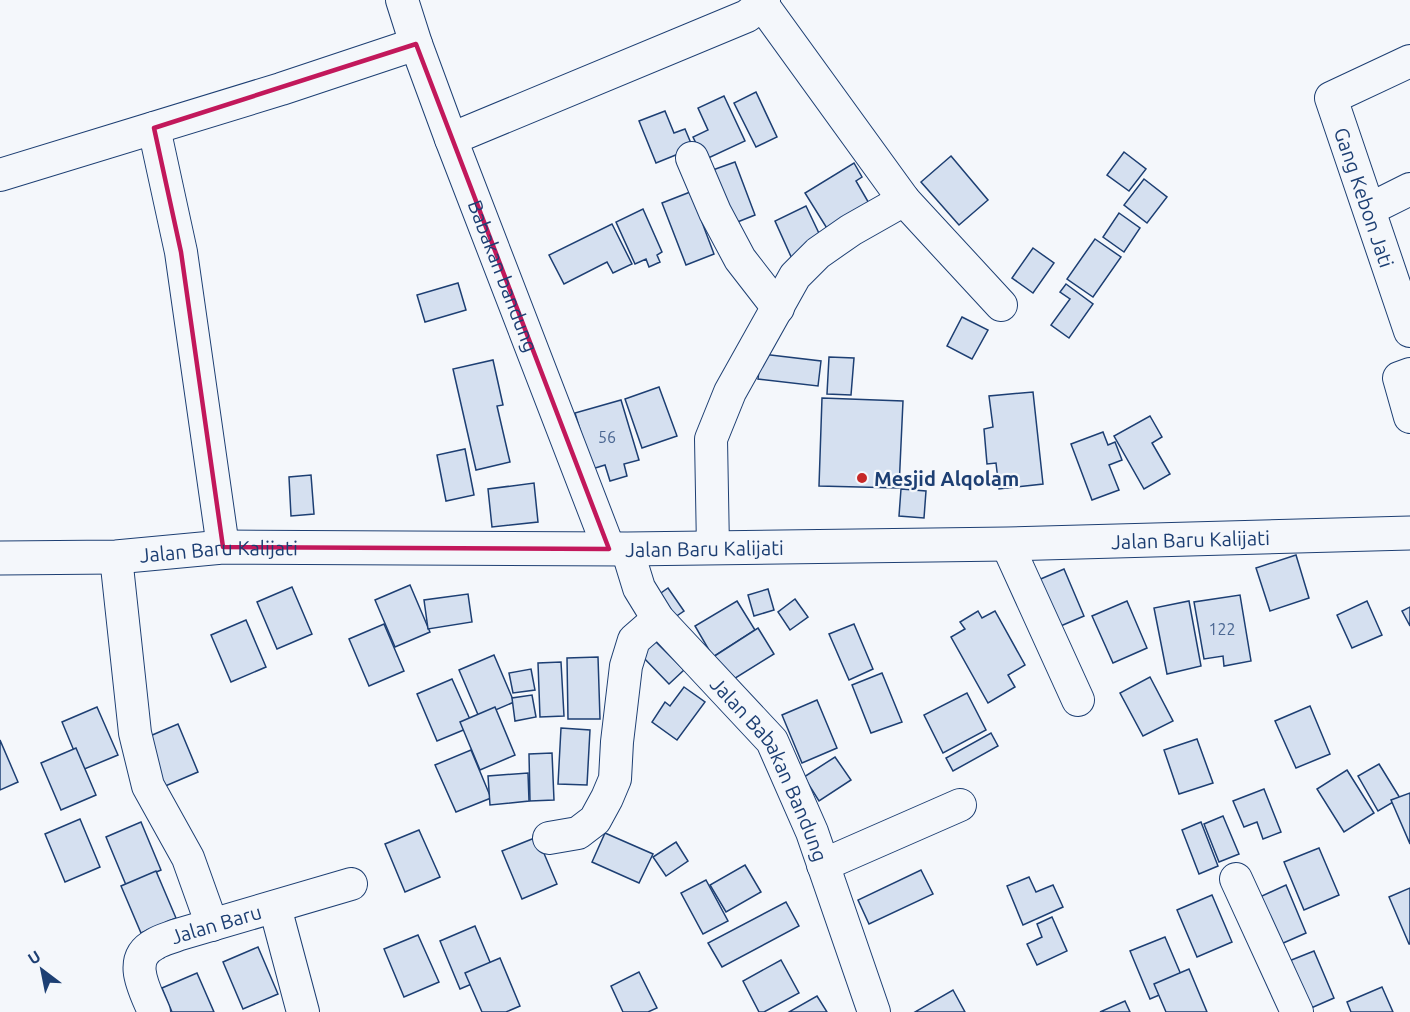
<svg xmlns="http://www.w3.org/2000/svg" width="1410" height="1012" font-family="Ubuntu,sans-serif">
  <rect width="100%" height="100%" fill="#f4f7fb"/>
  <!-- building -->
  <g fill="#d5e0f0" stroke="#1d3f73" stroke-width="1.5">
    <polygon points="756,92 777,137 756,147 734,103"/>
    <polygon points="724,96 745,141 704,160 693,137 708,130 698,108"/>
    <polygon points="665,111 674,133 685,129 693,148 656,163 639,121"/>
    <polygon points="1124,152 1146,169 1129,191 1107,175"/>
    <polygon points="951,156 988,200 959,225 921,182"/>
    <polygon points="735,162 755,215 730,225 710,171"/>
    <polygon points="854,163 862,177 856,181 870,205 828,230 805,193"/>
    <polygon points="1144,179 1167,197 1147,223 1124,205"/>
    <polygon points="703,187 700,217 714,254 686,265 662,203"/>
    <polygon points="806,206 825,246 793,261 775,221"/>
    <polygon points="643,209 662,252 657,255 660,262 649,267 646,259 635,264 616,222"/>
    <polygon points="1119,213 1140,228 1124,252 1103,237"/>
    <polygon points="612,224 632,264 613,273 607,262 564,284 549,255"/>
    <polygon points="1095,239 1121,257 1093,297 1067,279"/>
    <polygon points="1033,248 1054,263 1033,293 1012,278"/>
    <polygon points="458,283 466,310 425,322 417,295"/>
    <polygon points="1066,284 1093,304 1069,338 1051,325 1070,299 1060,292"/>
    <polygon points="962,317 988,330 972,359 947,346"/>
    <polygon points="761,354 821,361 818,386 758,379"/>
    <polygon points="829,357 854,358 851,395 827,394"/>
    <polygon points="493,360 503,405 497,406 510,462 476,470 453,369"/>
    <polygon points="659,387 677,436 642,448 625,399"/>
    <polygon points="1033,392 1043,484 999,489 996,463 987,464 984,429 993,427 989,396"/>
    <polygon points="822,398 903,401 899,488 819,486"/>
    <polygon points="621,400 639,460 624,464 627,476 610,481 605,465 592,469 575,413"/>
    <polygon points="1150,416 1162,437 1152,443 1170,474 1144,489 1114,436"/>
    <polygon points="1103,432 1108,445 1115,442 1122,460 1109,465 1119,490 1092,500 1071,444"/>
    <polygon points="465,449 474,495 446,501 437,455"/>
    <polygon points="311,475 314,514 291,516 289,477"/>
    <polygon points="534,483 538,522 492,527 488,489"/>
    <polygon points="901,489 926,491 924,518 899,516"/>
    <polygon points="1296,555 1309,598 1270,611 1256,568"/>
    <polygon points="1064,569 1084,616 1049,631 1029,584"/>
    <polygon points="410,585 430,632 395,647 375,600"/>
    <polygon points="292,587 312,634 277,649 257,602"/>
    <polygon points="668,588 684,611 666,623 651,600"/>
    <polygon points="768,589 774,610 754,616 748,595"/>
    <polygon points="468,594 472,622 428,629 424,600"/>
    <polygon points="1240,595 1251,661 1224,666 1223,656 1204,659 1194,602"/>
    <polygon points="795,599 808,617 790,630 778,612"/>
    <polygon points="737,601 755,630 713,657 695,626"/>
    <polygon points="1127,601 1147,648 1113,663 1092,616"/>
    <polygon points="1189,601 1201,666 1167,674 1154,608"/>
    <polygon points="1367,601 1382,635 1352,648 1337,615"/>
    <polygon points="1410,607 1410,626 1402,611"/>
    <polygon points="978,611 982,618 995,611 1025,665 1008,675 1015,687 988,703 951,637 965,629 960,622"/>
    <polygon points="246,620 266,667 231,682 211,635"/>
    <polygon points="384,624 404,671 369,686 349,639"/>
    <polygon points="854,624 873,669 849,680 829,634"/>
    <polygon points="758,628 774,654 729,682 713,657"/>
    <polygon points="655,641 684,670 669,684 641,655"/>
    <polygon points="494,655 514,702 479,717 459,670"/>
    <polygon points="598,657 600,719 568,719 567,658"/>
    <polygon points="561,662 564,716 540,717 538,663"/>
    <polygon points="531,669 535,690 513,693 509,673"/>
    <polygon points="882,673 902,722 871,733 852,685"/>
    <polygon points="1150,677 1173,721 1143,736 1120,693"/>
    <polygon points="452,679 473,726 437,741 417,694"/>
    <polygon points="684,687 705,702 677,740 652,722 665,702 670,706"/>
    <polygon points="967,693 986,730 943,753 924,715"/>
    <polygon points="532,695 536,717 515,721 512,698"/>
    <polygon points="817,700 837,748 802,763 782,715"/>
    <polygon points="1310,706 1330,754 1296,768 1275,721"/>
    <polygon points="97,707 118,755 82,770 62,722"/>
    <polygon points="495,707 515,755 480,770 460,722"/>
    <polygon points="178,724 198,772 163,787 143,739"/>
    <polygon points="561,728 590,730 587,785 558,784"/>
    <polygon points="991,733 998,746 953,771 946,758"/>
    <polygon points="1197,739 1213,783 1179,794 1164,750"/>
    <polygon points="0,740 18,782 0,790"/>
    <polygon points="76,748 96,795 61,810 41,763"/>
    <polygon points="471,750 491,798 456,812 435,765"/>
    <polygon points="552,753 554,800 530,801 529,754"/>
    <polygon points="835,757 851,780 819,801 804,777"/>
    <polygon points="1379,764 1400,798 1378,811 1358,776"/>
    <polygon points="1347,770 1374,813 1344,832 1317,789"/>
    <polygon points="528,773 529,801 490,805 488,776"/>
    <polygon points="1264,789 1281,832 1263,839 1257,822 1244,827 1233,801"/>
    <polygon points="1410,793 1410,844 1391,800"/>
    <polygon points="1223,816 1239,854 1219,862 1204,824"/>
    <polygon points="80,819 100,867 65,882 45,834"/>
    <polygon points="141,822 161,870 126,885 106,837"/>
    <polygon points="1201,822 1218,866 1199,874 1182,830"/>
    <polygon points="419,830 440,877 405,892 385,844"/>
    <polygon points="605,833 653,854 639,883 592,862"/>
    <polygon points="537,837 557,884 522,899 502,851"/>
    <polygon points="676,842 688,861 666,876 653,857"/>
    <polygon points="1319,848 1339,895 1304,910 1284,862"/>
    <polygon points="745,865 761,892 726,912 710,885"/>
    <polygon points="921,870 933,894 869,924 858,900"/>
    <polygon points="156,871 176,918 141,933 121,886"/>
    <polygon points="1029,877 1036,892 1053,885 1063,907 1023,925 1007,886"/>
    <polygon points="706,880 728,921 703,934 681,893"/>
    <polygon points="1286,885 1306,933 1272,948 1251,901"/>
    <polygon points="1410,888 1410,944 1409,944 1389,897"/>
    <polygon points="1212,895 1232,942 1197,957 1177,910"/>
    <polygon points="786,902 799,926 722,967 708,943"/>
    <polygon points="1052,917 1067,951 1037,965 1027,944 1042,937 1037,924"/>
    <polygon points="475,926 495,974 460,989 440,941"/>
    <polygon points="418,935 439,982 404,997 384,949"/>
    <polygon points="1165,937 1185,984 1150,999 1130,951"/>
    <polygon points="258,947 278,994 243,1009 223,962"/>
    <polygon points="1314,951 1334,998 1302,1012 1279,965"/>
    <polygon points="500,958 520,1006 506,1012 482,1012 465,973"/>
    <polygon points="781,960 799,993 764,1012 759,1012 743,981"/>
    <polygon points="1189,969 1207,1012 1166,1012 1154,984"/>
    <polygon points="639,972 657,1008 648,1012 623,1012 611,986"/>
    <polygon points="197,973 214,1012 172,1012 162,988"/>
    <polygon points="1382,987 1393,1012 1351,1012 1347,1002"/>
    <polygon points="953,990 965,1012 915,1012"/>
    <polygon points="817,996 827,1012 789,1012"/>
    <polygon points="1125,1001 1130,1012 1100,1012"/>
  </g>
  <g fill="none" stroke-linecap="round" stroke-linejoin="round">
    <defs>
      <g id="minor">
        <path id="s1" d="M402,0L416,44L451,139L609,549"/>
        <polyline points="762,4 904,200 1001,305"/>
        <path id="s2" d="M1410,61L1331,98L1410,331"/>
        <polyline points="154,128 181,252 223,547"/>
        <polyline points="451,139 747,16 762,4 764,0"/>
        <polyline points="692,158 715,212 740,259 778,308"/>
        <polyline points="0,175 281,89 416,44"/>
        <polyline points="1370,209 1410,189"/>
        <polyline points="1410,374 1399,378 1410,417"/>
        <polyline points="1007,544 1078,700"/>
        <polyline points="713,548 711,439 730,392 795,276 818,253 851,230 904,200"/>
        <path id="s3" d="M627,549L639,588L658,619L772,741L812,832L874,1012"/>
        <polyline points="116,557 135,733 148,786 188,858 212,925"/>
        <polyline points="549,838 578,833 595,820 607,798 615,779 617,742 626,666 634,640 658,619"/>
        <polyline points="823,865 960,805"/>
        <polyline points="1236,879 1297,1012"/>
        <polyline points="275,907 303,1012"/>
        <path id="s4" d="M154,1012C145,990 126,959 155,944C161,940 170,938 177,935L351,884"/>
      </g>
      <g id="major">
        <path id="s5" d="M0,558L116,557L223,547L627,549L1007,544L1410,533"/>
      </g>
    </defs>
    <!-- minor casing -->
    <use href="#minor" stroke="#1d3f73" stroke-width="34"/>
    <!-- major casing -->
    <use href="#major" stroke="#1d3f73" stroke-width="35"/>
    <!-- minor -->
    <use href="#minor" stroke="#f4f7fb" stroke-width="32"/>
    <!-- major -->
    <use href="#major" stroke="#f4f7fb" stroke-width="33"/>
  </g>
  <!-- marked area -->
  <path fill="none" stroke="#c2185b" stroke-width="4.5" stroke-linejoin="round" d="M416,44L609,549L223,547L181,252L154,128Z"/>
  <!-- markers -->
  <circle fill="#c62828" stroke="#f4f7fb" stroke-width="2" cx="862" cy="478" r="6"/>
  <g text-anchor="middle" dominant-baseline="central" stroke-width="4.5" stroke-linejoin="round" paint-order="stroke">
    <!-- number labels -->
    <g font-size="16" fill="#4b6792">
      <text x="607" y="437">56</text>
      <text x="1222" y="629">122</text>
    </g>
    <!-- street labels -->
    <g font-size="20" fill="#1d3f73" stroke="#f4f7fb">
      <text stroke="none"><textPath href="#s2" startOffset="192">Gang Kebon Jati</textPath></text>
      <text stroke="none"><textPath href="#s1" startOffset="294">Babakan bandung</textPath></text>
      <text stroke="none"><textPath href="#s5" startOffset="1191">Jalan Baru Kalijati</textPath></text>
      <text stroke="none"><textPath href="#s5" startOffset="705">Jalan Baru Kalijati</textPath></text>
      <text stroke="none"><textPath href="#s5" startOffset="219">Jalan Baru Kalijati</textPath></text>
      <text stroke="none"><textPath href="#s3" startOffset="267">Jalan Babakan Bandung</textPath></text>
      <text stroke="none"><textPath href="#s4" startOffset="141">Jalan Baru</textPath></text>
    </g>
    <!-- poi labels -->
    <g font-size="20" font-weight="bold" fill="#1d3f73" stroke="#f4f7fb" text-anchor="start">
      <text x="874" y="478">Mesjid Alqolam</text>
    </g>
  </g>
  <!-- north arrow -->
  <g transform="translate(42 970) rotate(328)" stroke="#f4f7fb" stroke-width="4.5" paint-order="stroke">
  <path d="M0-4.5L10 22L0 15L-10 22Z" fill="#1d3f73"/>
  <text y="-9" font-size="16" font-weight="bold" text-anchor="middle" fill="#1d3f73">U</text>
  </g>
</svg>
